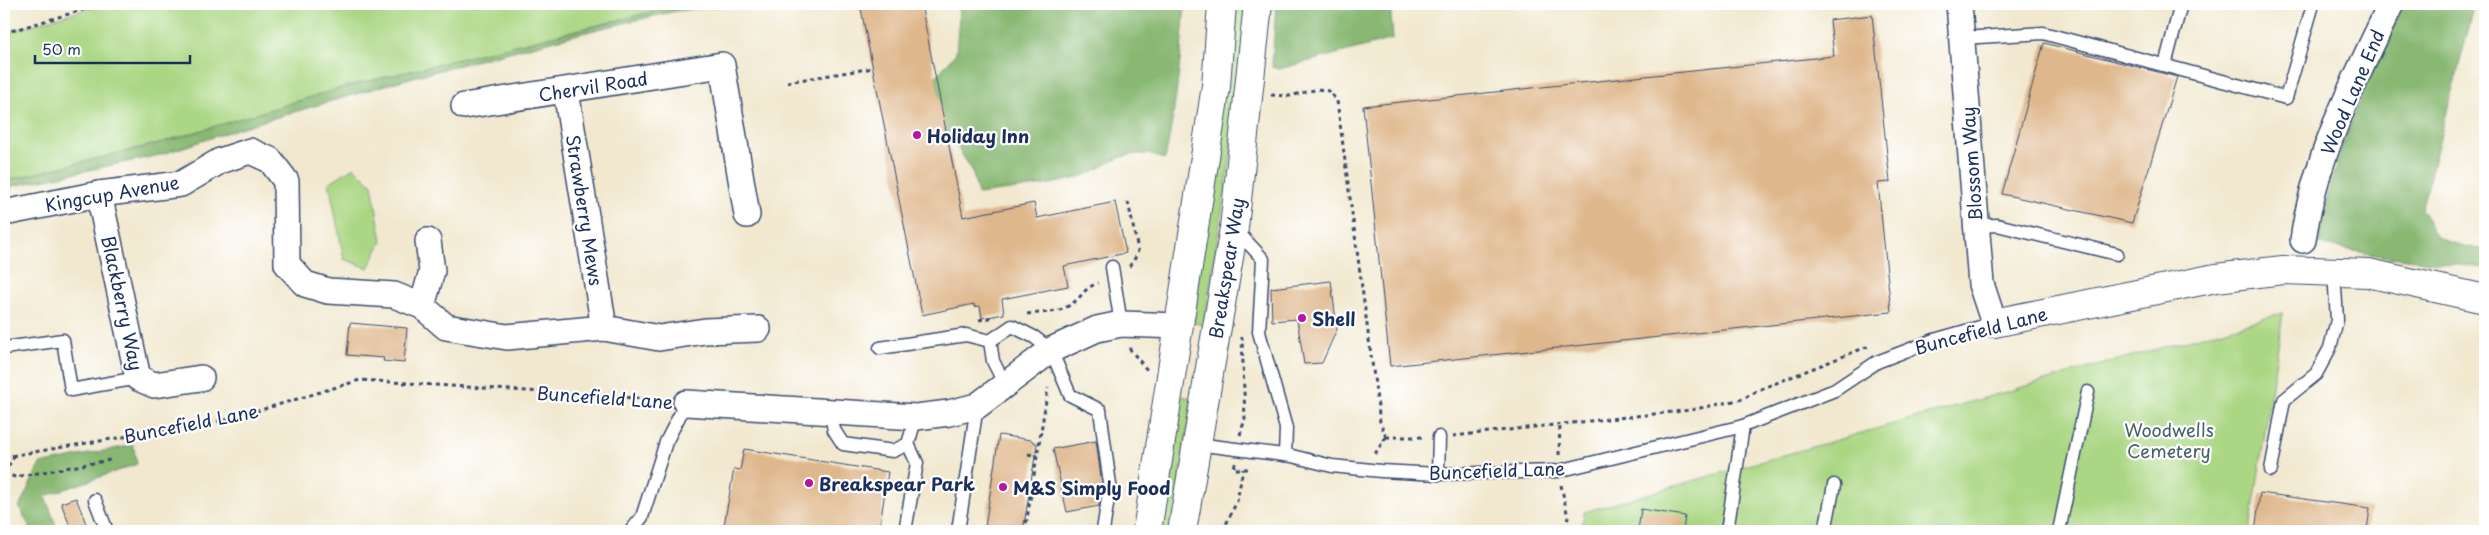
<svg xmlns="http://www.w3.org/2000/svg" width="2489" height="535" font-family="'Playpen Sans',sans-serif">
  <rect width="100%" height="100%" fill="#fff"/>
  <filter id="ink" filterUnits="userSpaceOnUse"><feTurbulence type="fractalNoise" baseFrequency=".02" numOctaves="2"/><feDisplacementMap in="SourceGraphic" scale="10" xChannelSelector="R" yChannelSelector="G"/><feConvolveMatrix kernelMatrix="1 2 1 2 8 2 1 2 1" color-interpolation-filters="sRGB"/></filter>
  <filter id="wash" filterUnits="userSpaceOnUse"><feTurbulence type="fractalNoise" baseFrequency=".0096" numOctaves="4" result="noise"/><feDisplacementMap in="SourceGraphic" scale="20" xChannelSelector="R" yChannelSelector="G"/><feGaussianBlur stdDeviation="1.12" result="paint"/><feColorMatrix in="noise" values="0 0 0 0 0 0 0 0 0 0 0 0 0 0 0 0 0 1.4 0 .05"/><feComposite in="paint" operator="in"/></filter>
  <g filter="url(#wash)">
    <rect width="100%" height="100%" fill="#f1e8cf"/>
    <!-- green -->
    <g fill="#abd784" stroke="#638371">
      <polygon points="103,4 684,4 345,87 160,143 4,181 4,33"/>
      <polygon points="1232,4 1246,4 1230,160 1204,325 1191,322"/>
      <polygon points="354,167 372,185 382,241 368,268 344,259 329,183"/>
      <polygon points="2283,313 2250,531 1582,531 1584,512"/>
      <polygon points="1180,396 1192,398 1172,531 1158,531"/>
    </g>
    <!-- forest -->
    <g fill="#88b872" stroke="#527468">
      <polygon points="684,4 737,4 676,11 598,29 413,77 240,128 160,155 4,188 4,181 160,143 344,87"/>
      <path d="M960,4H1185C1181,57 1176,107 1165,159C1120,142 1109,171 1069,180C1039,187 1008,190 978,194L972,170L945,128L934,79L956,53Z"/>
      <polygon points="1276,4 1390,4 1393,39 1279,69 1272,67"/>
      <path d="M2403,4H2475L2421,210C2429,217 2427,226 2434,234C2441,243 2473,247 2485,250V268L2381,256L2318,244C2330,159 2367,81 2403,4Z"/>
      <polygon points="133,445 137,464 45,496 58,531 32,531 19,507 40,464"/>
    </g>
    <g id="blocks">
      <!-- building -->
      <g fill="#dfb78c">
        <polygon points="860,4 921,4 963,217 1034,203 1037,218 1115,202 1126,253 1064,266 1068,286 1002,299 1004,314 982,318 980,306 974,307 974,304 922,315"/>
        <polygon points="1872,15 1890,182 1878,183 1891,312 1390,366 1363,106 1834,56 1830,20"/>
        <polygon points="2044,43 2177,77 2132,223 2002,194"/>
        <polygon points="1331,281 1337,329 1322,363 1304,364 1297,319 1272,321 1271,288"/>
        <polygon points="350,323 407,328 404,363 383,361 384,358 347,355"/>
        <polygon points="999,435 1031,440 1037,444 1023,531 1005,531 985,527"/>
        <polygon points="1096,441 1102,485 1099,506 1067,512 1053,449"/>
        <polygon points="744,449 888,472 879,531 723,531 734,469 740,470"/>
        <polygon points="2260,493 2370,508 2367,531 2255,531"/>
        <polygon points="76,498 89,531 72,531 61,503"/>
        <polygon points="1641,509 1685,516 1683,531 1638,531"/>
      </g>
    </g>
  </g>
  <g filter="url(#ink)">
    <use href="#blocks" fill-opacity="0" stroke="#3b4b6f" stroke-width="1"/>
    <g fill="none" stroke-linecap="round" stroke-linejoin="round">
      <defs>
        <g id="lane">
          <polyline points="1962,38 2043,33 2286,98 2312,8"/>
          <polyline points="2165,65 2181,4"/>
          <polyline points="1976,226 1997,225 2117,254"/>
          <polyline points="1236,230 1263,259 1259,332 1286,428 1285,455"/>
          <polyline points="1112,267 1121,324"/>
          <polyline points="4,348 63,340 71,390 138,378"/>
          <polyline points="880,348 966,335 990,341"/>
          <polyline points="1005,385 993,361 990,341 1012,326 1034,337 1051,350 1070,395 1100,410 1110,485 1103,531"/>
          <polyline points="830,410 834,430 843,444 893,451 908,444 916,417"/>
          <polyline points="1196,444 1292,456 1332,466 1381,471 1438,474 1558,471 1743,426 1835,390 1877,362 1934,340 1994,323"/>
          <polyline points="2271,470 2284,400 2316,374 2330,348 2337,320 2334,271"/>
          <polyline points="1438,474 1439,437"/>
          <polyline points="95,500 107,531"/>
          <polyline points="631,531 642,517 666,442 686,403"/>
          <polyline points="905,531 917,463 908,444"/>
          <polyline points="958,531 977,406"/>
          <polyline points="1727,531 1743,426"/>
          <polyline points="1825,531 1834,485"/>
          <polyline points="2059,531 2088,392"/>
        </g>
        <g id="street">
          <polyline points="1959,4 1981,284 1994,323"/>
          <polyline points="566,91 604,328"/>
          <polyline points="464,106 722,65 747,215"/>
          <polyline points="99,194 138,378 154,385 201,378"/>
          <polyline points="4,213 99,194 181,184 220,161 250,151 270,160 286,181 287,264 305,284 328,291 394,295 422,306 446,327 507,337 604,328 659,338 705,331 758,329"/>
          <path d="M2303,240C2315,155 2355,80 2391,4"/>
          <polyline points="422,306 432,271 428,241"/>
          <polyline points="686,403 916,417 949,413 977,406 1051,350 1097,329 1121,324 1179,326"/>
        </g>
        <polyline id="secondary" points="1994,323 2216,278 2283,270 2368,273 2485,299"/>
        <g id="primary">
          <polyline points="1147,531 1216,86 1222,4"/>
          <polyline points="1182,531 1234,228 1258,4"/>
        </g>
      </defs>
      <!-- lane casing -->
      <use href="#lane" stroke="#3b4b6f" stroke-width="15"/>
      <!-- street casing -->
      <use href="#street" stroke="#3b4b6f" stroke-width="28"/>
      <!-- secondary casing -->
      <use href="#secondary" stroke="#3b4b6f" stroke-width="30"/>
      <!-- primary casing -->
      <use href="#primary" stroke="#3b4b6f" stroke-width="30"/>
      <!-- path -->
      <g stroke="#3b4b6f" stroke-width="3" stroke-dasharray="4 4" stroke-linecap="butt">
        <polyline points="4,33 103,4"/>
        <polyline points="787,82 873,68"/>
        <polyline points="1271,95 1290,96 1318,89 1329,91 1337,101 1380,422 1386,437"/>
        <polyline points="1128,202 1138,250 1137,255 1129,267"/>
        <path d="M1027,314C1043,312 1056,314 1070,305C1083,297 1082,289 1098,283"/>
        <polyline points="979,320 995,317"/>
        <polyline points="1129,348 1147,370"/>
        <polyline points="1240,435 1245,419 1242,337"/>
        <polyline points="1453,436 1691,410 1743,399 1756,391 1869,346"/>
        <polyline points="1386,437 1425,437"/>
        <polyline points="1028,454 1038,456"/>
        <polyline points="1375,454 1386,437"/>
        <polyline points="1559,455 1560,423"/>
        <polyline points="4,457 231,419 360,380 664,400"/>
        <polyline points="1235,463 1234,469 1250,469"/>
        <polyline points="4,473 15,477 110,460"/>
        <polyline points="4,473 15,455"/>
        <polyline points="1561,485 1568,517 1565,531"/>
        <polyline points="1025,531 1048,388"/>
        <polyline points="1223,531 1237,501 1243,469"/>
      </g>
      <!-- lane -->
      <use href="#lane" stroke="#fff" stroke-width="12"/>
      <!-- street -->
      <use href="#street" stroke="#fff" stroke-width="25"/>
      <!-- secondary -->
      <use href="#secondary" stroke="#fff" stroke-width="28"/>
      <!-- primary -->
      <use href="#primary" stroke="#fff" stroke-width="28"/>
    </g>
  </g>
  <!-- markers -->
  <g fill="#b5179e" stroke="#fff" stroke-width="2">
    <circle cx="917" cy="135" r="5"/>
    <circle cx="1302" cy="318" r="5"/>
    <circle cx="809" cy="483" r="5"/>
    <circle cx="1003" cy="487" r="5"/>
  </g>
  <g text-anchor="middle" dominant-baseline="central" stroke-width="4.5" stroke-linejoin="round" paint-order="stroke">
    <!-- street labels -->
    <g font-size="18" fill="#1b2f5e" stroke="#fff">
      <text transform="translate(593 86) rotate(-9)">Chervil Road</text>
      <text transform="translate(2352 92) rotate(-67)">Wood Lane End</text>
      <text transform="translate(1971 164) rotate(-94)">Blossom Way</text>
      <text transform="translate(112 193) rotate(-10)">Kingcup Avenue</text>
      <text transform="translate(585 210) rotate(81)">Strawberry Mews</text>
      <text transform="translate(1226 268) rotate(-81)">Breakspear Way</text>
      <text transform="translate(123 303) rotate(78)">Blackberry Way</text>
      <text transform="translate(1981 330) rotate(-15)">Buncefield Lane</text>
      <text transform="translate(605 397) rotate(4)">Buncefield Lane</text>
      <text transform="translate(191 423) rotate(-11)">Buncefield Lane</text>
      <text transform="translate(1497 470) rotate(-2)">Buncefield Lane</text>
    </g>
    <!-- poi labels -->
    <g font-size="18" font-weight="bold" fill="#1b2f5e" stroke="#fff" text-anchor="start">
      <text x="927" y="135">Holiday Inn</text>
      <text x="1312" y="318">Shell</text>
      <text x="819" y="483">Breakspear Park</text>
      <text x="1013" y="487">M&amp;S Simply Food</text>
    </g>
    <!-- park labels -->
    <g font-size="18" fill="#466169" stroke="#fff">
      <text x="2169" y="429">Woodwells<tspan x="2169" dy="21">Cemetery</tspan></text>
    </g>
  </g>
  <!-- margin -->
  <rect width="2489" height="535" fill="none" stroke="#fff" stroke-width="20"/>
  <!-- scale -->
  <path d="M35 55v8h155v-8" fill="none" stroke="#1b2f5e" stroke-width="2.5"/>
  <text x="42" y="55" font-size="15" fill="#1b2f5e" stroke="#ffffff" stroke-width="4" paint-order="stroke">50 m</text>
</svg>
